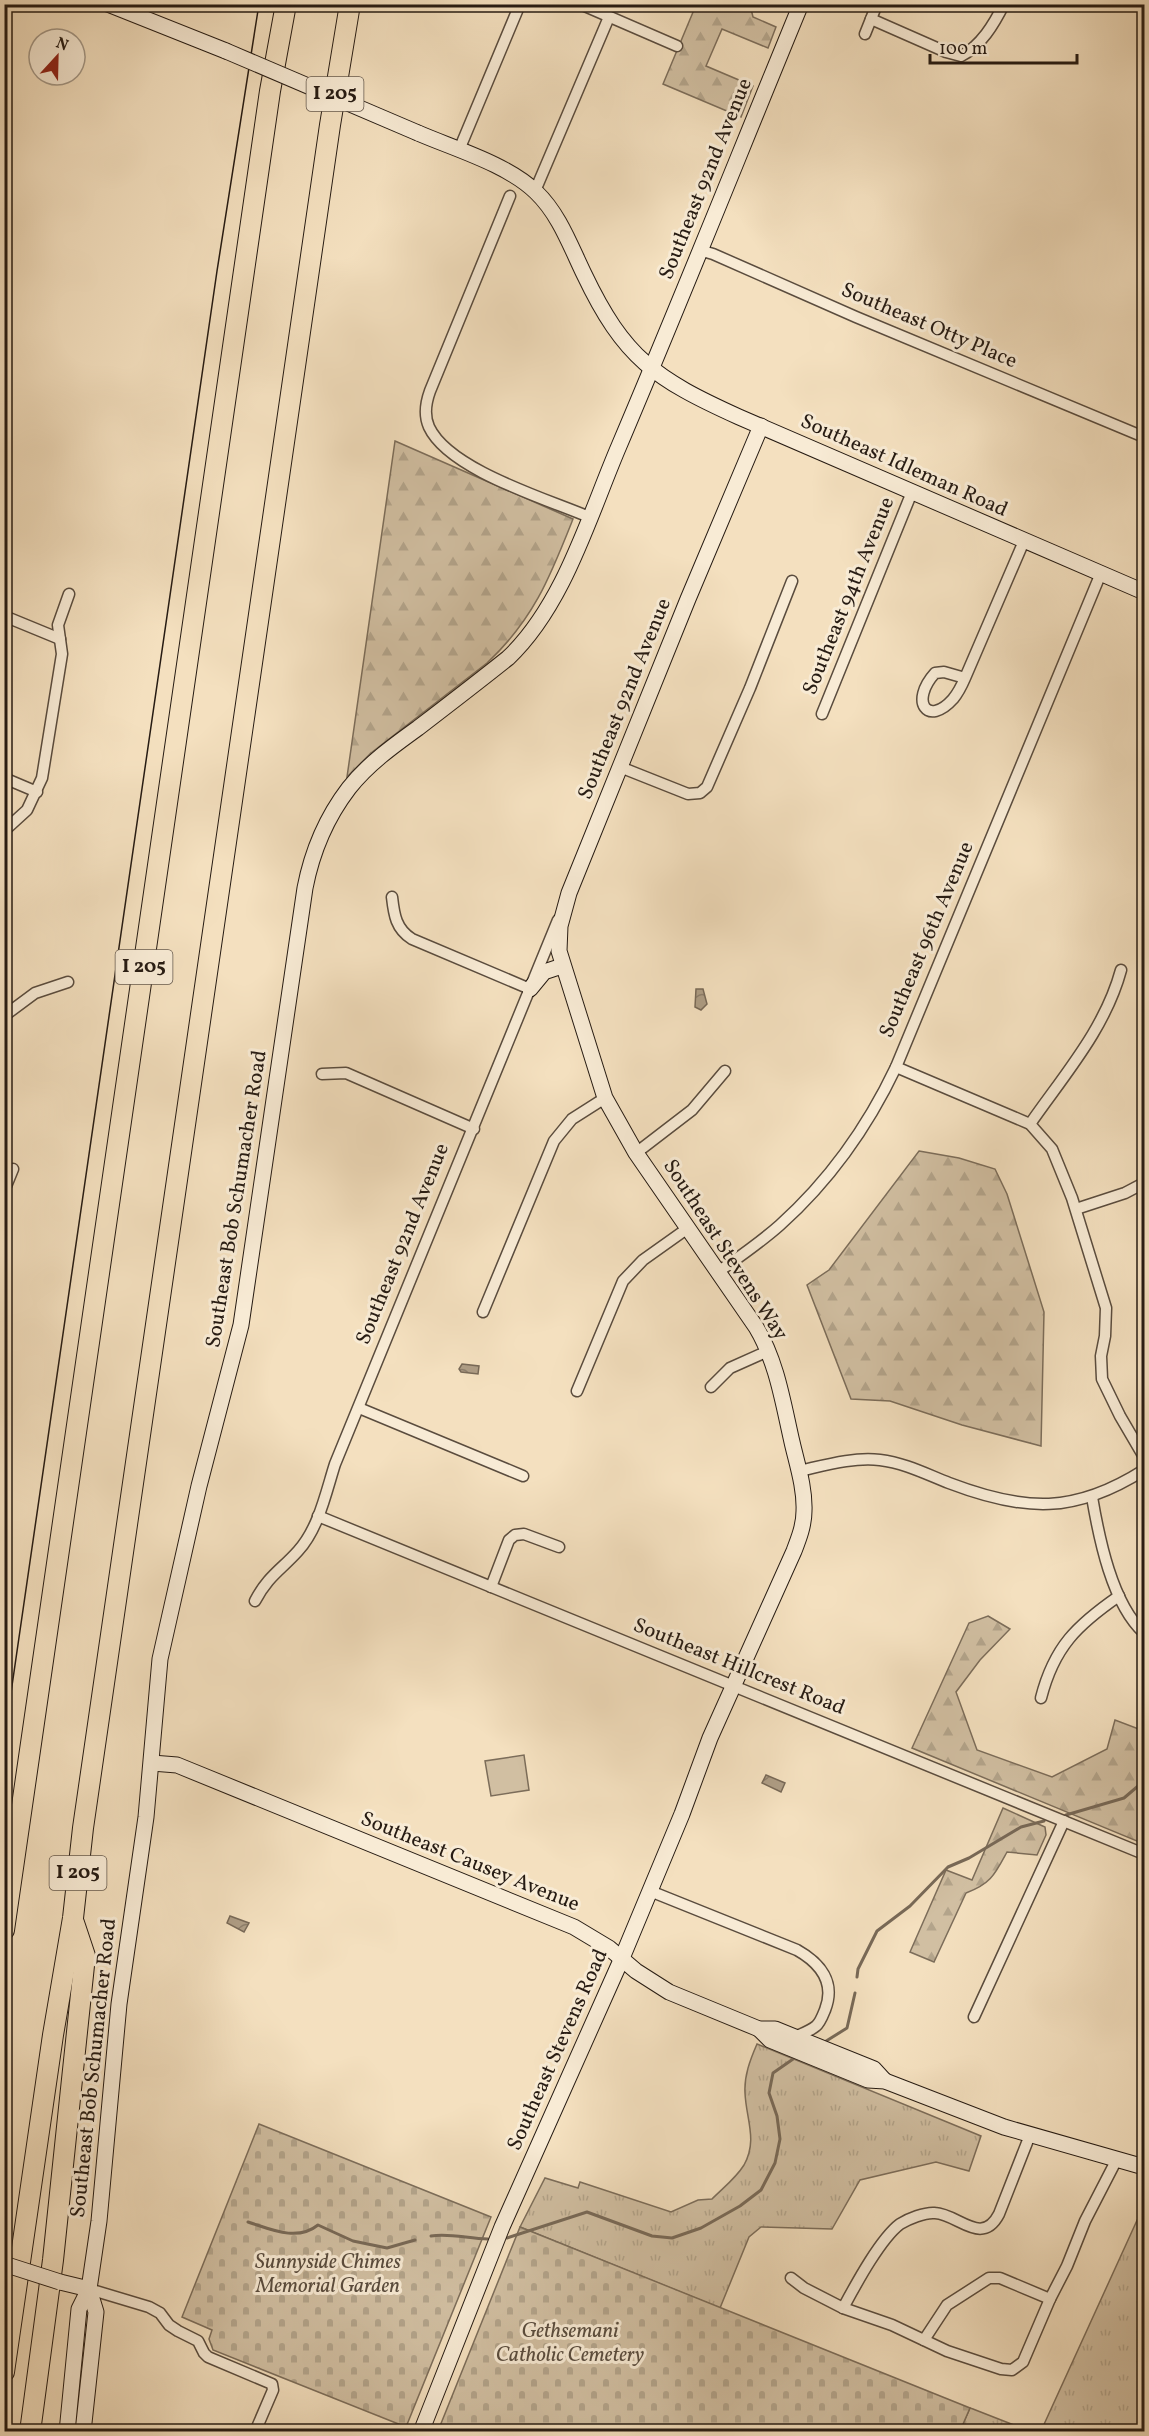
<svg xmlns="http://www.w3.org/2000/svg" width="1149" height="2436" font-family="Vollkorn,serif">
  <defs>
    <pattern id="grass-tufts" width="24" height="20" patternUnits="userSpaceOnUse" patternTransform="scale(1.5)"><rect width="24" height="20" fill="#d1bfa2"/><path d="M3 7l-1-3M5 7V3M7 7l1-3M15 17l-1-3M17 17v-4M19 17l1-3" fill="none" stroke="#b3a48b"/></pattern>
    <pattern id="forest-firs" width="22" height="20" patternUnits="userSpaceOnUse" patternTransform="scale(1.5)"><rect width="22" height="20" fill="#d1bfa2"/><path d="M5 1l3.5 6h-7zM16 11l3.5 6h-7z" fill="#b3a48b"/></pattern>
    <pattern id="cemetery-stones" width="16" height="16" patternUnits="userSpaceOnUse" patternTransform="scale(1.5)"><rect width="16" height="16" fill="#d1bfa2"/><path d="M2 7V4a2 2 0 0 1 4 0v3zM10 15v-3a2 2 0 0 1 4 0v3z" fill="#b3a48b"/></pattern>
    <pattern id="water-waves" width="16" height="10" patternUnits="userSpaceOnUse" patternTransform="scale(1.5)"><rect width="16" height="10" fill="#ae9d85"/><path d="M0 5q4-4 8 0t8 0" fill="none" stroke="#8d7f6c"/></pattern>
  </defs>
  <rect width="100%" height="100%" fill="#f4e0bf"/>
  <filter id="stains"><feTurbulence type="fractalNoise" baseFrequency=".00333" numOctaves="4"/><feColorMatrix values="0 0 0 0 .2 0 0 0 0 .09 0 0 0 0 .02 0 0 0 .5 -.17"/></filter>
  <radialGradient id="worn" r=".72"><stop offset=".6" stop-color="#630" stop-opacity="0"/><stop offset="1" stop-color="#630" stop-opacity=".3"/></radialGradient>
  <!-- grass -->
  <g fill="url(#grass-tufts)" stroke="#7c6d5a" stroke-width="1.5">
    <path d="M757,2044L981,2136L969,2171L936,2162L860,2180L832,2229L761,2227L749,2237L720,2308L520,2227L545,2178L578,2188L580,2182L671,2212L698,2200L712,2199C723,2188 736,2178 744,2165C758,2140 746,2119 745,2093C744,2076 750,2060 757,2044Z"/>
    <polygon points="1144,2205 1144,2431 1041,2431"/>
    <polygon points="970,2408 973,2409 1029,2431 960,2431"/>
  </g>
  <!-- forest -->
  <g fill="url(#forest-firs)" stroke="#7c6d5a" stroke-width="1.5">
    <polygon points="696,5 750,5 753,17 776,27 768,48 722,29 706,66 753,86 741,117 663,84"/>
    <path d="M395,441L573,519C550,577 534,619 487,663L371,753L347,777Z"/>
    <polygon points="919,1151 959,1158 995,1169 1007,1194 1044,1312 1041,1446 962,1425 890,1401 851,1399 807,1285 829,1270"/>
    <polygon points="988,1616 1010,1629 980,1660 956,1692 977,1750 1052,1777 1107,1749 1115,1720 1144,1731 1144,1844 912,1748 969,1623"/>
    <path d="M1003,1808L1045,1827L1046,1835L1037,1855L1007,1852C995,1874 991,1884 966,1893L934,1962L910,1952L946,1870L972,1880Z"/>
  </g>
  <!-- cemetery -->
  <g fill="url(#cemetery-stones)" stroke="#7c6d5a" stroke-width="1.5">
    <polygon points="259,2124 491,2217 406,2427 213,2350 209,2339 212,2330 182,2317"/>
    <polygon points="520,2227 970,2408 960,2431 438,2431"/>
  </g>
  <!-- green -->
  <polygon fill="#d1bfa2" stroke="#7c6d5a" stroke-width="1.5" points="524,1755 529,1790 491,1796 485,1761"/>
  <!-- water -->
  <g fill="url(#water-waves)" stroke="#786957" stroke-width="1.5">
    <polygon points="696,989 703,989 707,1004 701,1010 695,1007"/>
    <polygon points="462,1364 479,1366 478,1374 461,1372 459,1369"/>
    <polygon points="766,1775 785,1783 781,1792 762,1783"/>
    <polygon points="230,1916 249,1923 244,1932 227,1923"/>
  </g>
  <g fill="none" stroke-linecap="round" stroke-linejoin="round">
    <!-- stream -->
    <g stroke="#786957" stroke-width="3">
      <polyline points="1066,1815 1124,1798 1144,1781"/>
      <polyline points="857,1977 858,1969 877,1931 910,1906 948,1867 969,1858 1021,1827 1044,1821"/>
      <polyline points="823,2043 847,2028 855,1993"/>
      <path d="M248,2222C270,2229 297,2242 318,2225L353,2241L387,2248L415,2240"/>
      <path d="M431,2236C451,2233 469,2239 488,2239"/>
      <polyline points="507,2238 587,2212 652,2236 672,2238 701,2228 740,2206 761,2190 775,2163 780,2139 777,2116 769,2093 773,2073 796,2057"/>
    </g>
    <defs>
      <g id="street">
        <polyline points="580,4 677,46"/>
        <path d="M871,19L946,52L961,56C981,46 994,24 1004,4"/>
        <polyline points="865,34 877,4"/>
        <polyline points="459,150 520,4"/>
        <polyline points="535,191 609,17"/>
        <path d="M510,196L430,391C426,402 424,416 429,427C449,470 547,499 589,517"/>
        <polyline points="699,250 713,254 856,317 1144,437"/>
        <polyline points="4,616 60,639"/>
        <path d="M965,678L944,672L935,673C909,702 928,727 953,699C958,693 962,685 965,678L1024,541"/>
        <polyline points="822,714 912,492"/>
        <polyline points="620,767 688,794 700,793 707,787 750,688 792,581"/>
        <polyline points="4,778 37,792"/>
        <polyline points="4,831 27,810 42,778 62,654 58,625 69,594"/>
        <path d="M392,897C394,915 396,929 412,939L530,989"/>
        <polyline points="4,1016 35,993 68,982"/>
        <polyline points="896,1067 1030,1124 1052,1149 1072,1198 1106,1308 1105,1336 1101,1356 1102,1379 1120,1416 1144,1457"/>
        <polyline points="322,1074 346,1073 474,1129"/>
        <path d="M1030,1124C1064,1075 1105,1029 1121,970"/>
        <polyline points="636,1153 692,1110 725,1071"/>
        <polyline points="4,1191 13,1169"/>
        <polyline points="1076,1209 1125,1193 1144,1183"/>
        <path d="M718,1272C739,1257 761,1242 780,1225C829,1181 868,1126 896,1067L1101,573"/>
        <polyline points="483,1312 554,1141 572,1119 605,1098"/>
        <polyline points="711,1387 730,1368 768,1351"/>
        <polyline points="577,1391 623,1281 643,1260 688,1228"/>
        <polyline points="359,1408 523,1476"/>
        <path d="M799,1471C826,1465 853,1457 880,1460C905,1463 926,1474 949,1483C1025,1512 1075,1514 1144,1470"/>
        <path d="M1092,1497C1099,1538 1112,1604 1144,1633"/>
        <polyline points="318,1516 1144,1854"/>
        <polyline points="491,1587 509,1540 515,1535 524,1534 559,1547"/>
        <path d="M255,1601C268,1576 281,1570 298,1551C319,1528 326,1492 335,1464L558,920"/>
        <path d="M1041,1698C1054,1647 1077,1625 1119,1596"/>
        <path d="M650,1891L797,1950C820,1963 836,1982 825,2010C823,2015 820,2023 816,2026C810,2031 801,2034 795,2037"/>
        <polyline points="974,2017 1064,1821"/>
        <polyline points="791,2278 804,2288 843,2308 892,2325 947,2351 1001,2369 1012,2370 1023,2362 1050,2299 1067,2266 1085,2221 1117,2159"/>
        <polyline points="89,2289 149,2307 160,2313 169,2325 178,2331 198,2341 204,2353 208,2357 272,2384 273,2390 255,2432"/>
        <path d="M843,2308C855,2286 880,2239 900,2224C908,2219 925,2212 935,2213C958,2214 982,2247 999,2214L1030,2135"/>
        <polyline points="924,2340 947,2305 989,2278 1000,2278 1050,2299"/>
      </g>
      <g id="secondary">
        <polyline points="108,4 226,51"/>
        <path d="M418,133C455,149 507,164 536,192C559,214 570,245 584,274C624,358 655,379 739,417L1144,592"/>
        <polyline points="530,989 544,972 562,966"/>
        <polyline points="152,1763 177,1765 574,1927 609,1948 636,1971 669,1992 759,2029 775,2029 874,2069 885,2081"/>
        <polyline points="759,2029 770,2040 868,2080 885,2081 1004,2127 1144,2167"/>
        <polyline points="60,2282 89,2289"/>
        <path d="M67,2432L79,2309L89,2289L99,2221L119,2004L146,1817L160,1659L199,1486L241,1325L305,888C312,852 326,818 349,788C368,764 393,746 418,728C448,705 478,682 508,658C564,605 589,516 619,446C681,300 740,152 801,4"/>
        <polyline points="83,2432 96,2312 89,2289"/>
        <path d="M421,2432L502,2227L622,1958L682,1814L710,1738L794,1551C799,1538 804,1525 804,1511C805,1488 797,1464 792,1442C783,1403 777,1362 756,1327L636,1153L605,1098L559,951L560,926L569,893L688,599L761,426"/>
      </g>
      <g id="highway">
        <polyline points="4,1930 270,91 286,4"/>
        <polyline points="4,2372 53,2035 73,1918 83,1828 330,125 350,4"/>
        <polyline points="30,2432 53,2260 85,1956 74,1923"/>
      </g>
    </defs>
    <!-- street casing -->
    <use href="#street" stroke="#5a4c3e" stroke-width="13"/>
    <!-- secondary casing -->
    <use href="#secondary" stroke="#261b13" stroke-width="17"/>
    <!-- highway casing -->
    <use href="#highway" stroke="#261b13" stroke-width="22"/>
    <!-- street -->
    <use href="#street" stroke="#f8ebd5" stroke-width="10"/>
    <!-- secondary -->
    <use href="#secondary" stroke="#f8ebd5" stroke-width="15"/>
    <!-- highway -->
    <use href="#highway" stroke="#f4e0bf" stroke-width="20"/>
    <!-- tram -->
    <polyline stroke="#261b13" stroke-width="1.5" points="4,1741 217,271 259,4"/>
    <defs>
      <g id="secondary-bridge">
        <polyline points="226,51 418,133"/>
        <polyline points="4,2264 60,2282"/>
      </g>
    </defs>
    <!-- secondary-bridge casing -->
    <use href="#secondary-bridge" stroke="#261b13" stroke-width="17" stroke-linecap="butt"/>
    <!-- secondary-bridge -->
    <use href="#secondary-bridge" stroke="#f8ebd5" stroke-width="15"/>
  </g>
  <g text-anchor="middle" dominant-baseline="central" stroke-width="6" stroke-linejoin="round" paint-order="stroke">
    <!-- shield labels -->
    <g fill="#f8ebd5" stroke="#65594d" stroke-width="1.5">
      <rect x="306.5" y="77" width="57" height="34" rx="4.5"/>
      <rect x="115.5" y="950" width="57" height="34" rx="4.5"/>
      <rect x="49.5" y="1856" width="57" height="34" rx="4.5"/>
    </g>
    <g font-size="20" font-weight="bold" fill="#261b13">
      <text x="335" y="94">I 205</text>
      <text x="144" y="967">I 205</text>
      <text x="78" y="1873">I 205</text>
    </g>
    <!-- street labels -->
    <g font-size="21" fill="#261b13" stroke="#f8ebd5">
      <text transform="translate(706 179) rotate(-68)">Southeast 92nd Avenue</text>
      <text transform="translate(929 326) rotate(23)">Southeast Otty Place</text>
      <text transform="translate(904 466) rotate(24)">Southeast Idleman Road</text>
      <text transform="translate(849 596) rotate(-68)">Southeast 94th Avenue</text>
      <text transform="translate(625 699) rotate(-68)">Southeast 92nd Avenue</text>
      <text transform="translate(927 940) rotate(-67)">Southeast 96th Avenue</text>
      <text transform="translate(237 1199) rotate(-81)">Southeast Bob Schumacher Road</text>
      <text transform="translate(403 1244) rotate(-68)">Southeast 92nd Avenue</text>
      <text transform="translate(725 1250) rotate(57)">Southeast Stevens Way</text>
      <text transform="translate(739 1667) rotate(22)">Southeast Hillcrest Road</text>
      <text transform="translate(470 1862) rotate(22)">Southeast Causey Avenue</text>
      <text transform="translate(558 2050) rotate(-66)">Southeast Stevens Road</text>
      <text transform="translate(94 2068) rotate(-84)">Southeast Bob Schumacher Road</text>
    </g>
    <!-- park labels -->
    <g font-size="21" font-style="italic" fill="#594c3e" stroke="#f8ebd5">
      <text x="328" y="2262">Sunnyside Chimes<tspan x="328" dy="24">Memorial Garden</tspan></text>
      <text x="570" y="2331">Gethsemani<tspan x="570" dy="24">Catholic Cemetery</tspan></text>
    </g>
  </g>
  <!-- margin -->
  <rect width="1149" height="2436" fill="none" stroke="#f4e0bf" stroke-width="24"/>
  <rect x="6" y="6" width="1137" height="2424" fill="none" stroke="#261b13" stroke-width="3"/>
  <rect x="12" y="12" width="1125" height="2412" fill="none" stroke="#261b13" stroke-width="1.5"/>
  <!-- north arrow -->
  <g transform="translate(57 57) rotate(22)"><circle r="28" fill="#f8ebd5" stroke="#a49887" stroke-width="1.5"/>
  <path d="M0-4.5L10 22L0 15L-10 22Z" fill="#8f2418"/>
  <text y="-9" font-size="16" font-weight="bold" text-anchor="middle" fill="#261b13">N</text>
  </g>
  <!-- scale -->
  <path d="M930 54v9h147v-9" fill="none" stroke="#261b13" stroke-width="3"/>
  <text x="939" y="54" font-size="18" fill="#261b13" stroke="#f8ebd5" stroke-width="4.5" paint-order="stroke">100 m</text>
  <rect width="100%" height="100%" filter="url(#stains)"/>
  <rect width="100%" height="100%" fill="url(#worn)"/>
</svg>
